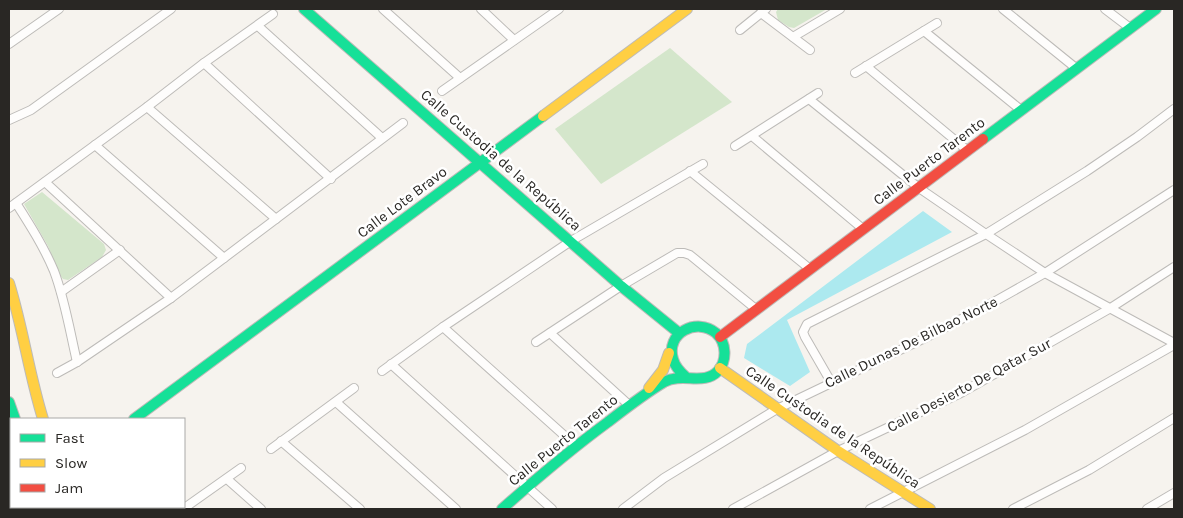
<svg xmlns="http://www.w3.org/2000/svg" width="1183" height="518" font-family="Karla,sans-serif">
  <rect width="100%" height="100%" fill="#f6f3ee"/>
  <!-- green -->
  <g fill="#d4e6cb">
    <polygon points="778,9 827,9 794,28 789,27 778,20 776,12"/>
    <polygon points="670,48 732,102 601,184 555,129"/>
    <polygon points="42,192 104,244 106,250 102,257 68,280 63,279 59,274 48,246 24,204"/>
  </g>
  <!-- water -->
  <polygon fill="#ace9ef" points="923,211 952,232 787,320 810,372 790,386 744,358 747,344"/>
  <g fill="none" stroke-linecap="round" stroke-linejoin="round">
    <defs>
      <g id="street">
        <polyline points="383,9 460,78"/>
        <polyline points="481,9 514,40"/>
        <polyline points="1003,9 1077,69"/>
        <polyline points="1105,9 1130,28"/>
        <polyline points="761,13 810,50"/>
        <polyline points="258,26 382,138"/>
        <polyline points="740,30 766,9"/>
        <polyline points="924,31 1021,110"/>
        <polyline points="793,37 840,9"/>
        <polyline points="9,44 59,9"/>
        <polyline points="204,63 331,179"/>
        <polyline points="866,66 968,151"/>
        <polyline points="855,73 937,23"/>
        <polyline points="442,91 559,9"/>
        <polyline points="809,99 919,188 986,234 1045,273 1174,343"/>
        <polyline points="147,107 276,219"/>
        <polyline points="9,120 31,110 171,9"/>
        <polyline points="752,136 863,229"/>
        <polyline points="95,145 224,258"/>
        <polyline points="735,146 818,93"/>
        <polyline points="690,171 810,269"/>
        <polyline points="45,182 171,298"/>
        <path d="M16,203C30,225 44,247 54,271C65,300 70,332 77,362"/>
        <polyline points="9,208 147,107 204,63 273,14"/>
        <polyline points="61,292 120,250"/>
        <polyline points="443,327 576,446"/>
        <polyline points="550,333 629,405"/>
        <polyline points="536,342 621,286 677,253 684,253 690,255 757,310"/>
        <polyline points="391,364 552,509"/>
        <polyline points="382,371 443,327 571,241 703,164"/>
        <polyline points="57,373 77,362 171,298 403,123"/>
        <polyline points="831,382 805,337 803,332 807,324 986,234 1087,171 1137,137 1174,109"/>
        <polyline points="336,402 456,509"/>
        <polyline points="281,441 360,509"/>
        <polyline points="271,449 354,388"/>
        <polyline points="9,460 11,458"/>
        <polyline points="9,472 11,473"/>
        <polyline points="227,479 261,509"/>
        <polyline points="183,509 241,468"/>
        <polyline points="623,509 664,478 777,409 925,338 992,303 1045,273 1174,190"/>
        <polyline points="733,509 838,451 961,393 1109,309 1174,267"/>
        <polyline points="870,509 1025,430 1174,345"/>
        <polyline points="1013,509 1089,470 1174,418"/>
        <polyline points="1147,509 1174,493"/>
      </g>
      <g id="fast">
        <polyline points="304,9 621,286 679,333"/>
        <polyline points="983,139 1156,9"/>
        <polyline points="9,402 15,419"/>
        <polyline points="134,419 543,116"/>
        <polyline points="79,507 82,509"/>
        <path d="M502,509C536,479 571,449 608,422C626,408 644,394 664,382C683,372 704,386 718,371C727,361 727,343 716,333C697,317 665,333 673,359C675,367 680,372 686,377"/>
      </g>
      <g id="slow">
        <polyline points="543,116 687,9"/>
        <path d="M9,283C23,328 29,374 43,419"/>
        <polyline points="720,368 838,451 930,509"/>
        <polyline points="649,388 663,370 669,353"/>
      </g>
      <polyline id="jam" points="720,337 983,139"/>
    </defs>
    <!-- street casing -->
    <use href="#street" stroke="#bdbbb8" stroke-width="10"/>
    <!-- fast casing -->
    <use href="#fast" stroke="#bdbbb8" stroke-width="12"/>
    <!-- slow casing -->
    <use href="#slow" stroke="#bdbbb8" stroke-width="12"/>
    <!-- jam casing -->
    <use href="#jam" stroke="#bdbbb8" stroke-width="12"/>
    <!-- street -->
    <use href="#street" stroke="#fefdfc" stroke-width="8"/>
    <!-- fast -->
    <use href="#fast" stroke="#16e098" stroke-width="10"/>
    <!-- slow -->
    <use href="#slow" stroke="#ffcf43" stroke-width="10"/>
    <!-- jam -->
    <use href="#jam" stroke="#f24e42" stroke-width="10"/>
  </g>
  <g text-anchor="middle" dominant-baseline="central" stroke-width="5" stroke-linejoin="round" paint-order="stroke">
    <!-- street labels -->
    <g font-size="15" fill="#292724" stroke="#fff">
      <text transform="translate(501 160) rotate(41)">Calle Custodia de la República</text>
      <text transform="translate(929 161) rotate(-37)">Calle Puerto Tarento</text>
      <text transform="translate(402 202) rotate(-37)">Calle Lote Bravo</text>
      <text transform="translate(911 342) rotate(-26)">Calle Dunas De Bilbao Norte</text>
      <text transform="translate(969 385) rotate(-28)">Calle Desierto De Qatar Sur</text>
      <text transform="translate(833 427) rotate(34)">Calle Custodia de la República</text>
      <text transform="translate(563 440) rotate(-39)">Calle Puerto Tarento</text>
    </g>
  </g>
  <!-- border -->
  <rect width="1183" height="518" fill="none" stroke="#292724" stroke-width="20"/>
  <!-- legend -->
  <rect x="10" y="418" width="175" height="90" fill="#ffffff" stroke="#a9a9a7"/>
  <rect x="20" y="434" width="25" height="8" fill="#16e098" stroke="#a9a9a7"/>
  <text x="55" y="443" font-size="15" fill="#292724">Fast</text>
  <rect x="20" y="459" width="25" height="8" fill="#ffcf43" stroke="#a9a9a7"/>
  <text x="55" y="468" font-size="15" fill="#292724">Slow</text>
  <rect x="20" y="484" width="25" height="8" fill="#f24e42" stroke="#a9a9a7"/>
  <text x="55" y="493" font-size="15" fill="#292724">Jam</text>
</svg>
